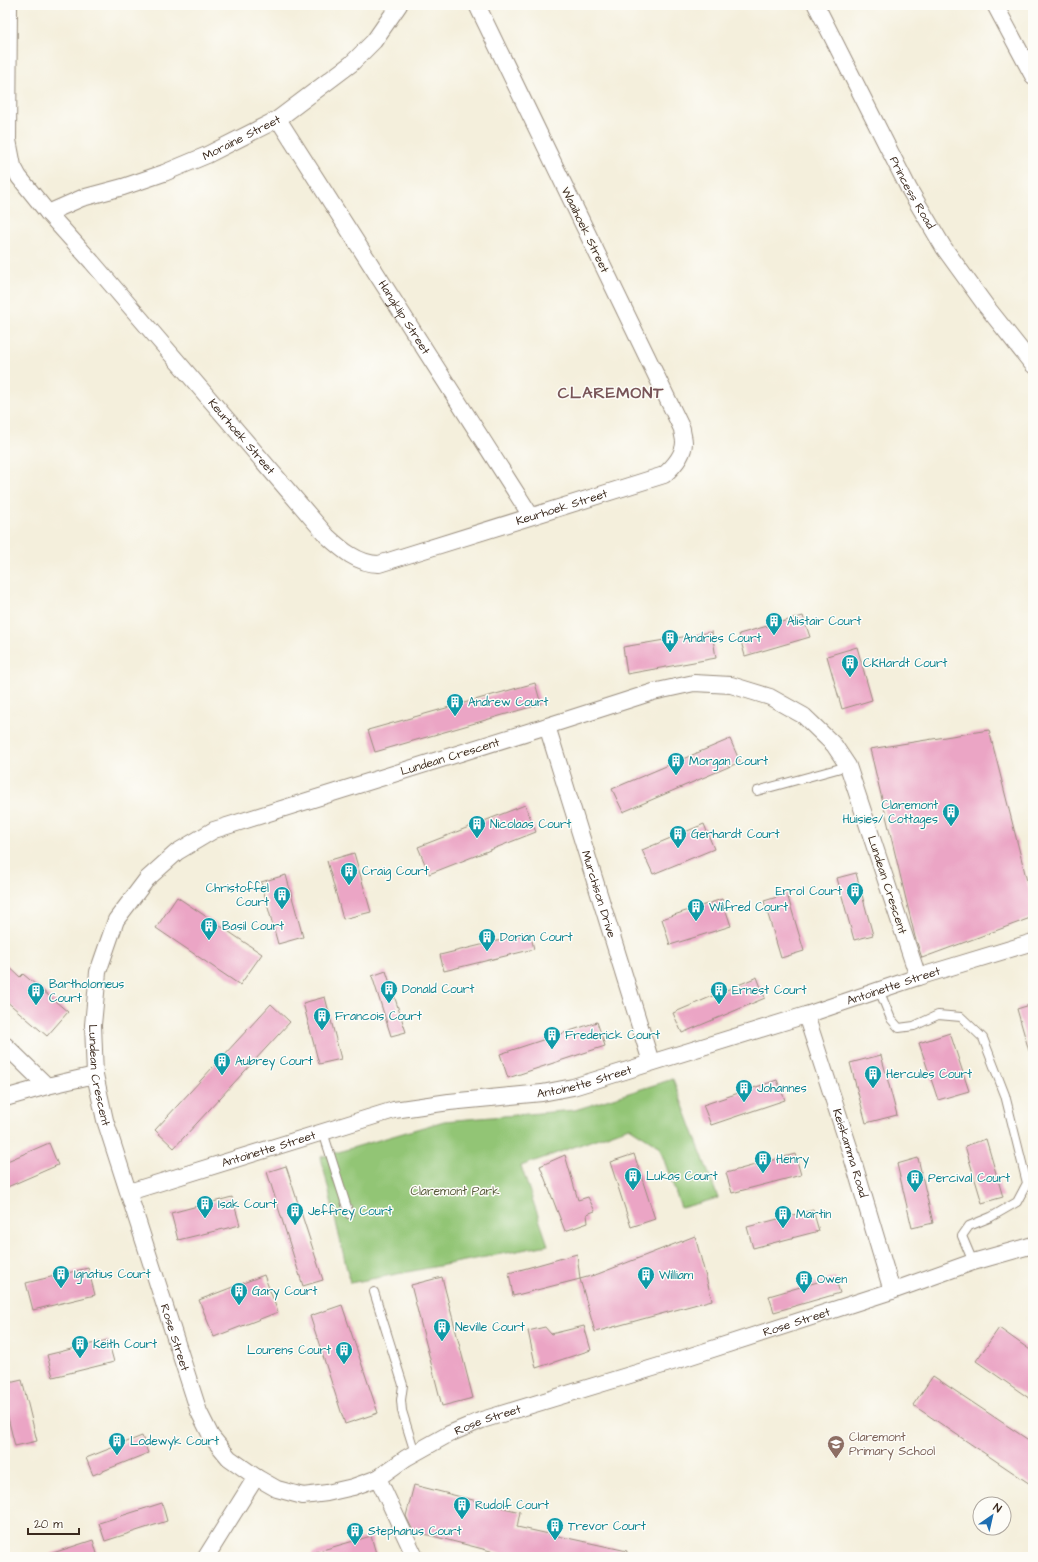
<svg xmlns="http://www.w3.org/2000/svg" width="1038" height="1562" font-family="'Architects Daughter',sans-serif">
  <rect width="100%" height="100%" fill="#fdfcf7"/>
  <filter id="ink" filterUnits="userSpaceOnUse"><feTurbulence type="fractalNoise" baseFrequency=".025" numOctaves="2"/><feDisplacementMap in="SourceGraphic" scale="8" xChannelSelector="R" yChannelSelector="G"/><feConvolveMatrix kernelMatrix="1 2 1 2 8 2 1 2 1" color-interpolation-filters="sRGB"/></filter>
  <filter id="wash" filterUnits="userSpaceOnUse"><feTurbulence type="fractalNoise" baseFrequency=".012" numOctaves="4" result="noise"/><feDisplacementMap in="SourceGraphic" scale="16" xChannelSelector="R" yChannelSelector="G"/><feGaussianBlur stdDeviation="0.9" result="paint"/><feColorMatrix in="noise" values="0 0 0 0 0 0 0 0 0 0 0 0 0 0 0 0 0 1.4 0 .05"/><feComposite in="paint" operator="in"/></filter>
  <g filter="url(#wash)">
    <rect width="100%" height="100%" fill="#f4efdc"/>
    <!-- green -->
    <polygon fill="#92c575" stroke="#66784a" points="673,1079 718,1198 681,1208 659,1146 629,1127 521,1166 548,1245 350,1283 321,1157 444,1121 575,1110"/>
    <g id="blocks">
      <!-- building -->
      <g fill="#eba5c5">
        <polygon points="803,616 810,637 745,656 739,634"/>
        <polygon points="712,632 716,658 627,674 623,647"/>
        <polygon points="857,647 872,700 842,709 827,656"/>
        <polygon points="535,683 541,704 375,752 368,730"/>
        <polygon points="989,730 1033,905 1033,917 922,958 915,937 870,749"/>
        <polygon points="730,739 740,762 623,812 612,789"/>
        <polygon points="525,805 536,832 429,874 418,847"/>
        <polygon points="704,824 714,849 653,874 642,850"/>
        <polygon points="354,853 371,912 343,919 327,861"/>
        <polygon points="856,873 873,935 854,940 837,878"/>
        <polygon points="286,875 303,937 278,944 261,882"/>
        <polygon points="787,894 804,951 781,958 764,901"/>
        <polygon points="177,897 262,954 240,985 156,928"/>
        <polygon points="722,899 731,926 670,945 662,919"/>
        <polygon points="530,933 534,949 444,971 440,955"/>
        <polygon points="5,963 20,977 23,974 68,1012 47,1036 5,1000"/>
        <polygon points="386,971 406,1032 391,1036 372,976"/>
        <polygon points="757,977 765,998 682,1033 673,1013"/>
        <polygon points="325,997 341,1059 319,1064 303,1003"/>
        <polygon points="271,1004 290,1022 174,1148 155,1130"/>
        <polygon points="1033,1004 1033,1050 1029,1051 1017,1009"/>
        <polygon points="597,1022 605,1046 508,1078 500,1054"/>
        <polygon points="950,1033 969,1091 938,1100 919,1043"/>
        <polygon points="881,1055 897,1115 866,1123 850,1063"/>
        <polygon points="777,1080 785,1100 711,1125 703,1105"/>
        <polygon points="986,1139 1003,1197 982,1203 965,1146"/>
        <polygon points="49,1143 58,1165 5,1188 5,1162"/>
        <polygon points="634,1154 655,1219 631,1227 610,1162"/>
        <polygon points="795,1154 801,1175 732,1193 726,1173"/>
        <polygon points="565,1155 578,1200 588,1197 595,1211 587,1214 588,1223 565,1231 540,1166"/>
        <polygon points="918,1158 933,1223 912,1228 897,1164"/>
        <polygon points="286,1166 323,1280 303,1286 267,1172"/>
        <polygon points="232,1197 240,1225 178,1240 171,1213"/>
        <polygon points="813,1210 819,1231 753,1248 747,1227"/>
        <polygon points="695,1236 712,1300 595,1332 580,1279 598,1274"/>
        <polygon points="577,1254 580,1279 513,1296 509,1273"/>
        <polygon points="88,1268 95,1295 33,1310 26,1283"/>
        <polygon points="264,1275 278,1312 214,1337 199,1300"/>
        <polygon points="442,1277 473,1398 442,1406 411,1285"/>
        <polygon points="835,1277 840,1293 774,1312 769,1296"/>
        <polygon points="342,1305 378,1413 345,1424 310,1316"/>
        <polygon points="584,1326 591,1350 536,1368 528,1331 545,1327 551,1334"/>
        <polygon points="999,1328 1033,1352 1033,1401 976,1361"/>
        <polygon points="108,1340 114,1362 53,1377 47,1355"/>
        <polygon points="933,1376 1033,1443 1033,1486 913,1405"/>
        <polygon points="22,1380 37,1441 15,1446 5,1406 5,1384"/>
        <polygon points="142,1436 148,1453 93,1475 86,1458"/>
        <polygon points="414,1485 520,1512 517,1527 627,1551 626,1557 514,1557 413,1531 406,1516"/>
        <polygon points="162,1503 167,1521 105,1541 99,1523"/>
        <polygon points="371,1536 377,1557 312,1557 312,1553"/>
        <polygon points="93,1540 98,1557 50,1557 50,1554"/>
      </g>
    </g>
  </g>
  <g filter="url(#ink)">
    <use href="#blocks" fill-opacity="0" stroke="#988c7d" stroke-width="1"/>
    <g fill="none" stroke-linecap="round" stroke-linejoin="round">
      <defs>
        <g id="service">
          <polyline points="757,791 848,766"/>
          <polyline points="879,990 891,1019 899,1028 914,1026 938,1015 961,1017 983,1038 1005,1095 1027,1183 1017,1202 991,1217 969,1226 962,1236 973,1262"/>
          <polyline points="323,1132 349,1214"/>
          <polyline points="374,1292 403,1385 401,1400 402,1411 415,1453"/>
        </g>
        <g id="minor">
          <path id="s1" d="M9,5L8,140L13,166L19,177L48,213L92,262L327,536C341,549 358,564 379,564L664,475C673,467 684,455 684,442C684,438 682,433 682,429L477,5"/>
          <path id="s2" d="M816,5L909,189L944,248L986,306L1033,365"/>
          <polyline points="995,5 1033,76"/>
          <path id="s3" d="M278,119L531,516"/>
          <path id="s4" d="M48,213L82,198L123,187L164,173L207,155L278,119L351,64L374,41L399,5"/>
          <path id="s5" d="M547,726L651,1062"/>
          <path id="s6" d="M918,977L848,766L834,745L804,716L770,697L731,685L694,683L653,692L547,726L214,830L177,852L147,879L116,920L98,972L93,1025L95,1075L105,1120L199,1412L211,1436L229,1458L256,1477L277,1489L303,1496L327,1493L353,1487L378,1478L406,1458L449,1434L482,1420L666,1364L892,1291L973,1262L1033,1245"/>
          <path id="s7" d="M806,1015L849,1147L892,1291"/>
          <polyline points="5,1045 47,1086"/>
          <polyline points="5,1098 47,1086 95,1075"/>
          <path id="s8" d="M129,1192L394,1110L449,1102L542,1093L573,1087L806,1015L918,977L1033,942"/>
          <polyline points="378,1478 415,1557"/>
          <polyline points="206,1557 256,1477"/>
        </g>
      </defs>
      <!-- service casing -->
      <use href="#service" stroke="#988c7d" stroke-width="10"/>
      <!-- minor casing -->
      <use href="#minor" stroke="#988c7d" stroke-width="18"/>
      <!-- service -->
      <use href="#service" stroke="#fff" stroke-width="8"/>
      <!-- minor -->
      <use href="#minor" stroke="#fff" stroke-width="16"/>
    </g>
  </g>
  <!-- icons -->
  <defs>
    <symbol id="building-pin" viewBox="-11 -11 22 30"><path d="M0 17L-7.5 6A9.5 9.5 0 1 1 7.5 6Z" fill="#0f9aa8" stroke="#fdfcf7"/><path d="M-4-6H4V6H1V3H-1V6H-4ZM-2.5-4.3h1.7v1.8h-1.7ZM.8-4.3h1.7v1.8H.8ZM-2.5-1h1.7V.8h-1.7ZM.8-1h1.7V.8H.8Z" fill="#fff"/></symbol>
    <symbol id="school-pin" viewBox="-11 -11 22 30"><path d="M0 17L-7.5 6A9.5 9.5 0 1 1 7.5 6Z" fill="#8d6e63" stroke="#fdfcf7"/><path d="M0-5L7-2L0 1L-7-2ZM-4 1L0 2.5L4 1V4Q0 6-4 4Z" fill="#fff"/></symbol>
  </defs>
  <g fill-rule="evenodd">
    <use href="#building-pin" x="764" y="611" width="20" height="27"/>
    <use href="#building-pin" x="660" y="628" width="20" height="27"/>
    <use href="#building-pin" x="840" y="653" width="20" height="27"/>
    <use href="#building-pin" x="445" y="692" width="20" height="27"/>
    <use href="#building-pin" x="666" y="751" width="20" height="27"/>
    <use href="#building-pin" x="941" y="802" width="20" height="27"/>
    <use href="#building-pin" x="467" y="814" width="20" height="27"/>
    <use href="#building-pin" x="668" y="824" width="20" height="27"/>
    <use href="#building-pin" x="339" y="861" width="20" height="27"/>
    <use href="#building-pin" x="845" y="881" width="20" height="27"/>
    <use href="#building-pin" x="272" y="885" width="20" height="27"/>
    <use href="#building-pin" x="686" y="897" width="20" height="27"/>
    <use href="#building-pin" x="199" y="916" width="20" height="27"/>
    <use href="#building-pin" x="477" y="927" width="20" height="27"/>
    <use href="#building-pin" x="379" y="979" width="20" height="27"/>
    <use href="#building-pin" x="709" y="980" width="20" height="27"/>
    <use href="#building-pin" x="26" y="981" width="20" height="27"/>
    <use href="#building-pin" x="312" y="1006" width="20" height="27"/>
    <use href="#building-pin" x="542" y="1025" width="20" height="27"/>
    <use href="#building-pin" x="212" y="1051" width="20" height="27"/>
    <use href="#building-pin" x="863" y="1064" width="20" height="27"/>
    <use href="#building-pin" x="734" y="1078" width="20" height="27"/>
    <use href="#building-pin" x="753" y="1149" width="20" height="27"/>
    <use href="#building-pin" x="623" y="1166" width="20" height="27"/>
    <use href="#building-pin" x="905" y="1168" width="20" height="27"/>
    <use href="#building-pin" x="195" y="1194" width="20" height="27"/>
    <use href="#building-pin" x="285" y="1201" width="20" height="27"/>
    <use href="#building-pin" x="773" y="1204" width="20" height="27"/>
    <use href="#building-pin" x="51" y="1264" width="20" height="27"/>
    <use href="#building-pin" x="636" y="1265" width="20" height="27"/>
    <use href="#building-pin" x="794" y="1269" width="20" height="27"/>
    <use href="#building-pin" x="229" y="1281" width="20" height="27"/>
    <use href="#building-pin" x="432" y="1317" width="20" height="27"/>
    <use href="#building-pin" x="70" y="1334" width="20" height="27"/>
    <use href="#building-pin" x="334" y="1340" width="20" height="27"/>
    <use href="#building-pin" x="107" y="1431" width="20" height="27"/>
    <use href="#school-pin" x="826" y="1434" width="20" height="27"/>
    <use href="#building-pin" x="452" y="1495" width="20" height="27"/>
    <use href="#building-pin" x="545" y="1516" width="20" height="27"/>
    <use href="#building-pin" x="345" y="1521" width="20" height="27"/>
  </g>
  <g text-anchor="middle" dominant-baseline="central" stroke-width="3" stroke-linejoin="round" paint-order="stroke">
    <!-- street labels -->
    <g font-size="12" fill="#3b2a1e" stroke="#fdfcf7">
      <text stroke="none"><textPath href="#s4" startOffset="208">Moraine Street</textPath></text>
      <text stroke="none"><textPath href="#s2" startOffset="211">Princess Road</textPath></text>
      <text transform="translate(585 230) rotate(64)">Waaihoek Street</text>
      <text stroke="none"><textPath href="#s3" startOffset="235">Hangklip Street</textPath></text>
      <text stroke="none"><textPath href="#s1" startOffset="516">Keurhoek Street</textPath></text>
      <text stroke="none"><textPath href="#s1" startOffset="899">Keurhoek Street</textPath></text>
      <text transform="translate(450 757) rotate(-17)">Lundean Crescent</text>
      <text transform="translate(887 885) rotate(72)">Lundean Crescent</text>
      <text stroke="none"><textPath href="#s5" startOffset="176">Murchison Drive</textPath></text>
      <text stroke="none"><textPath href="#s8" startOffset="794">Antoinette Street</textPath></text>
      <text stroke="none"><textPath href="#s6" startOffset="1202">Lundean Crescent</textPath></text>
      <text stroke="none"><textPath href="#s8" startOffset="470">Antoinette Street</textPath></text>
      <text stroke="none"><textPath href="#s8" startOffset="146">Antoinette Street</textPath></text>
      <text stroke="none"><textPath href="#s7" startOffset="145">Keiskamma Road</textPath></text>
      <text stroke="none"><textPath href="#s6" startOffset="2220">Rose Street</textPath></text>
      <text stroke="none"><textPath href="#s6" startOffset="1476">Rose Street</textPath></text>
      <text stroke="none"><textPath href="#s6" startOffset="1896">Rose Street</textPath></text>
    </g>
    <!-- culture labels -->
    <g font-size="12" fill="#0d838f" stroke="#fdfcf7" text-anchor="start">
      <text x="787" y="621">Alistair Court</text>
      <text x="683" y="638">Andries Court</text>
      <text x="863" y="663">CKHardt Court</text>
      <text x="468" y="702">Andrew Court</text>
      <text x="689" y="761">Morgan Court</text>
      <text x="938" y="805" text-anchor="end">Claremont<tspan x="938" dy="14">Huisies/ Cottages</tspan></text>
      <text x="490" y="824">Nicolaas Court</text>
      <text x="691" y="834">Gerhardt Court</text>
      <text x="362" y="871">Craig Court</text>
      <text x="269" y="888" text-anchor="end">Christoffel<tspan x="269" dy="14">Court</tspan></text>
      <text x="842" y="891" text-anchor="end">Errol Court</text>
      <text x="709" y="907">Wilfred Court</text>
      <text x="222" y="926">Basil Court</text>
      <text x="500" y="937">Dorian Court</text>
      <text x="49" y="984">Bartholomeus<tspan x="49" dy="14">Court</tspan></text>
      <text x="402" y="989">Donald Court</text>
      <text x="732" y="990">Ernest Court</text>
      <text x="335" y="1016">Francois Court</text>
      <text x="565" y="1035">Frederick Court</text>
      <text x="235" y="1061">Aubrey Court</text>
      <text x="886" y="1074">Hercules Court</text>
      <text x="757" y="1088">Johannes</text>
      <text x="776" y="1159">Henry</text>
      <text x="646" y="1176">Lukas Court</text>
      <text x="928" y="1178">Percival Court</text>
      <text x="218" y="1204">Isak Court</text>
      <text x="308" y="1211">Jeffrey Court</text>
      <text x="796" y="1214">Martin</text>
      <text x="74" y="1274">Ignatius Court</text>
      <text x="659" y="1275">William</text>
      <text x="817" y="1279">Owen</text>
      <text x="252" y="1291">Gary Court</text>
      <text x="455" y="1327">Neville Court</text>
      <text x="93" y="1344">Keith Court</text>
      <text x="331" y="1350" text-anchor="end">Lourens Court</text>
      <text x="130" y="1441">Lodewyk Court</text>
      <text x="475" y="1505">Rudolf Court</text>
      <text x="568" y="1526">Trevor Court</text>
      <text x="368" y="1531">Stephanus Court</text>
    </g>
    <!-- park labels -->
    <g font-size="12" fill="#555838" stroke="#fdfcf7">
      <text x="455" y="1191">Claremont Park</text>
    </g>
    <!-- education labels -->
    <g font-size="12" fill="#785e54" stroke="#fdfcf7" text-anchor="start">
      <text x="849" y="1437">Claremont<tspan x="849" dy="14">Primary School</tspan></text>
    </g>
    <!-- district labels -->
    <g font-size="16" font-weight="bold" letter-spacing="1" fill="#795558" stroke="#fdfcf7">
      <text x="611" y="393">CLAREMONT</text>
    </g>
  </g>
  <!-- margin -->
  <rect width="1038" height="1562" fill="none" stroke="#fdfcf7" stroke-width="20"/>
  <!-- north arrow -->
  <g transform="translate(992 1516) rotate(34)"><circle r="19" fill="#fdfcf7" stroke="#afa8a0"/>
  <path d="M0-3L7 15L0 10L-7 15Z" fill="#1f6fb2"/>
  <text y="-6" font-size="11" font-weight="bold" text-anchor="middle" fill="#3b2a1e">N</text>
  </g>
  <!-- scale -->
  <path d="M28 1528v6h51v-6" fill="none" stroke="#3b2a1e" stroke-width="2"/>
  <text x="34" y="1528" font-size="12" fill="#3b2a1e" stroke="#fdfcf7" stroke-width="3" paint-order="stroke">20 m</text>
</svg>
